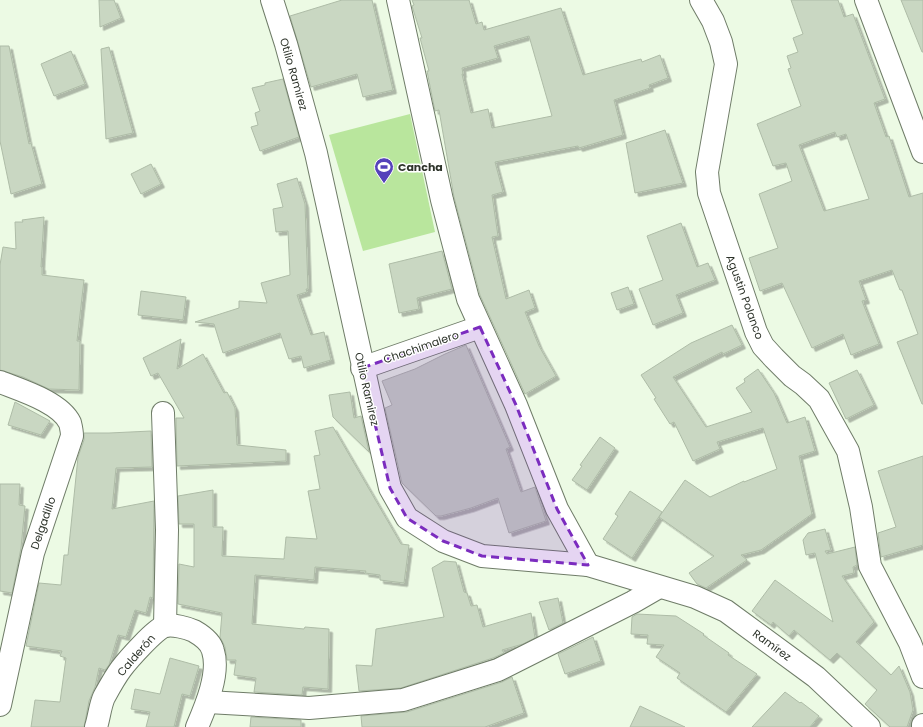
<svg xmlns="http://www.w3.org/2000/svg" width="923" height="727" font-family="Poppins,sans-serif">
  <defs>
    <filter id="shadow"><feDropShadow dx="3.5" dy="3.5" stdDeviation="0" flood-color="#0004"/></filter>
  </defs>
  <rect width="100%" height="100%" fill="#ecfae4"/>
  <!-- green -->
  <polygon fill="#b9e69d" points="410,114 435,232 363,251 329,135"/>
  <!-- building -->
  <g fill="#c9d7c2" stroke="#aebca7" fill-rule="evenodd" filter="url(#shadow)">
    <polygon points="99,0 114,0 121,18 100,27"/>
    <polygon points="342,0 372,0 393,90 363,97 357,74 311,87 290,16"/>
    <path d="M412,0H469L476,24L482,22L484,30L561,8L583,75L641,59L642,62L660,55L668,78L649,85L650,88L614,100L623,135L579,148L578,146L495,162L503,192L492,195L498,236L492,237L506,299L529,290L535,308L525,312L539,346L556,376L525,394L480,295L454,197L439,110L435,111L427,71H429L420,38H422L412,6L414,5ZM529,36L552,116L492,128L488,109L471,113L462,74H463L462,68L498,58L494,46Z"/>
    <path d="M791,0H838L844,17L853,14L885,99L874,103L886,137L889,136L909,197L923,193V404H922L897,342L918,334L902,290H900L892,270L859,281L866,300L862,301L879,344L851,355L843,334L812,348L782,283L760,291L749,258L778,248L759,194L792,181L786,163L773,166L757,124L801,106L788,69L791,68L787,56L798,52L793,38L803,34ZM835,132L837,137L846,134L869,199L824,211L799,145Z"/>
    <polygon points="901,0 923,0 923,52 922,52"/>
    <polygon points="0,46 9,46 29,144 31,143 42,184 11,194 0,141"/>
    <polygon points="109,47 133,133 106,139 101,49"/>
    <polygon points="71,51 85,84 54,96 41,64"/>
    <polygon points="283,79 299,137 260,151 251,127 258,125 255,113 260,111 252,88 265,85 265,83"/>
    <polygon points="665,130 683,183 635,193 626,143"/>
    <polygon points="151,164 161,184 141,194 131,174"/>
    <polygon points="297,178 305,204 308,289 306,289 307,292 297,295 311,335 324,332 331,360 304,368 301,356 289,359 280,333 223,353 214,324 195,322 239,308 239,301 267,303 261,283 290,275 288,231 276,232 273,209 283,207 277,184"/>
    <polygon points="44,217 41,267 42,267 42,275 84,280 77,341 80,341 79,390 49,389 23,377 0,370 0,265 3,247 16,249 15,222 23,222 22,220"/>
    <polygon points="681,223 697,267 708,263 715,280 676,295 683,313 653,325 639,289 663,280 647,236"/>
    <polygon points="442,251 452,289 417,298 419,309 399,313 389,264"/>
    <polygon points="628,287 634,304 617,310 611,293"/>
    <polygon points="141,291 186,297 183,320 138,315"/>
    <polygon points="732,325 742,345 723,354 722,352 673,377 706,427 752,412 736,388 745,382 744,379 758,369 774,393 787,423 805,417 815,451 799,456 812,514 761,550 741,555 747,560 706,588 697,584 689,573 714,556 659,517 685,480 710,497 744,481 744,482 777,469 763,428 717,442 720,449 693,461 674,422 670,424 654,399 656,398 641,375 691,343"/>
    <polygon points="181,339 177,369 203,354 224,393 227,392 235,408 237,445 286,450 286,461 177,466 176,418 184,418 158,373 151,376 143,358"/>
    <polygon points="466,345 510,447 506,449 521,492 535,487 546,521 509,533 498,498 471,508 441,516 436,516 402,483 385,408 392,405 382,381 415,369 445,354"/>
    <polygon points="857,370 874,405 846,419 829,383"/>
    <polygon points="350,392 354,418 361,416 369,452 333,417 329,395"/>
    <polygon points="15,402 50,421 41,435 8,425"/>
    <polygon points="333,427 401,544 409,545 404,583 380,580 380,575 365,573 366,571 315,567 314,580 255,575 252,624 304,629 305,627 329,629 328,689 303,687 302,695 254,692 256,678 234,675 236,660 227,660 225,647 220,637 222,613 178,604 179,564 194,567 194,524 179,524 178,496 213,490 213,527 223,527 222,556 284,559 286,537 317,539 308,491 320,489 314,456 320,455 315,431"/>
    <polygon points="151,431 152,467 116,468 112,509 154,501 153,598 150,597 146,613 135,610 126,637 118,635 109,665 105,670 99,668 95,687 89,701 84,727 31,727 35,700 60,702 66,658 60,656 62,651 26,646 39,583 61,585 64,555 68,555 78,457 84,440 84,433 109,433"/>
    <polygon points="600,437 615,448 587,490 572,480 582,466 580,465"/>
    <polygon points="923,456 923,545 881,557 878,533 896,527 878,471"/>
    <polygon points="0,484 20,484 19,505 25,506 21,548 12,593 0,591"/>
    <polygon points="630,491 662,512 632,558 603,539 618,516 615,514"/>
    <polygon points="825,529 831,550 825,551 827,554 855,547 857,565 853,567 854,573 842,576 874,622 856,642 891,675 899,666 910,692 913,710 907,727 890,727 865,704 877,690 837,653 830,660 794,630 789,636 773,622 771,625 752,611 775,580 833,622 815,553 806,555 803,540 808,533"/>
    <polygon points="444,561 456,562 464,592 467,593 471,606 477,605 483,627 531,613 535,638 523,644 502,650 504,653 493,658 401,688 359,691 356,665 372,666 376,629 444,617 432,568"/>
    <polygon points="558,598 563,623 549,630 539,602"/>
    <polygon points="637,614 676,616 704,634 703,635 729,653 728,655 757,674 726,712 677,678 680,673 656,657 664,645 647,644 648,635 631,634 632,617"/>
    <polygon points="593,637 601,661 565,674 558,654"/>
    <polygon points="170,658 199,666 190,696 182,694 174,727 146,727 150,712 131,709 135,689 160,694"/>
    <polygon points="512,677 524,713 485,727 362,727 361,716 407,712 502,682"/>
    <polygon points="785,692 800,703 801,702 819,716 810,727 752,727"/>
    <polygon points="640,706 685,727 630,727"/>
    <polygon points="251,717 301,720 301,727 250,727"/>
  </g>
  <g fill="none" stroke-linecap="round" stroke-linejoin="round">
    <defs>
      <g id="minor">
        <polyline points="272,0 286,44 316,153 390,488 407,518 443,541 482,556 588,565 695,597 726,611 816,677 869,727"/>
        <polyline points="398,0 442,200 468,299 516,405 557,509 588,565"/>
        <polyline points="701,0 713,21 721,42 726,64 707,172 709,193 756,332 763,346 774,358 792,376 803,384 819,399 848,451 861,507 870,566 910,643 923,677"/>
        <polyline points="362,368 480,327"/>
        <path d="M0,382C20,390 60,402 70,423C71,427 72,432 72,436L33,553L0,705"/>
        <polyline points="163,413 167,530 165,626"/>
        <polyline points="208,702 309,708 403,700 498,670 633,602 659,587"/>
        <path d="M96,727C99,718 100,706 104,697C109,688 115,677 121,669C127,661 156,628 165,626C173,624 187,628 194,631C201,635 211,642 213,651C220,673 206,706 197,727"/>
        <polyline points="923,727 923,725"/>
      </g>
      <polyline id="tertiary" points="866,0 923,152"/>
    </defs>
    <!-- minor casing -->
    <use href="#minor" stroke="#6f7c68" stroke-width="24"/>
    <!-- tertiary casing -->
    <use href="#tertiary" stroke="#6f7c68" stroke-width="24"/>
    <!-- minor -->
    <use href="#minor" stroke="#fff" stroke-width="22"/>
    <!-- tertiary -->
    <use href="#tertiary" stroke="#fff" stroke-width="22"/>
  </g>
  <!-- marked area -->
  <path fill="#7b2cbf" fill-opacity="0.2" stroke="#7b2cbf" stroke-width="3" stroke-dasharray="8 5" stroke-linejoin="round" d="M480,327L516,405L557,509L588,565L482,556L443,541L407,518L390,488L362,368Z"/>
  <!-- icons -->
  <defs>
    <symbol id="stadium-pin" viewBox="-11 -11 22 30"><path d="M0 17L-7.5 6A9.5 9.5 0 1 1 7.5 6Z" fill="#5542ba" stroke="#fff"/><path d="M0-5a6.5 5 0 1 0 0 10a6.5 5 0 1 0 0-10ZM-3.5-1.8h7v3.6h-7Z" fill="#fff"/></symbol>
  </defs>
  <g fill-rule="evenodd">
    <use href="#stadium-pin" x="373" y="156" width="22" height="30"/>
  </g>
  <g text-anchor="middle" dominant-baseline="central" stroke-width="3" stroke-linejoin="round" paint-order="stroke">
    <!-- street labels -->
    <g font-size="11" fill="#2d332a" stroke="#fff">
      <text transform="translate(294 74) rotate(74)">Otilio Ramirez</text>
      <text transform="translate(745 297) rotate(70)">Agustin Polanco</text>
      <text transform="translate(421 347) rotate(-19)">Chachimalero</text>
      <text transform="translate(367 389) rotate(77)">Otilio Ramirez</text>
      <text transform="translate(43 523) rotate(-71)">Delgadillo</text>
      <text transform="translate(772 645) rotate(36)">Ramírez</text>
      <text transform="translate(136 655) rotate(-49)">Calderón</text>
    </g>
    <!-- poi labels -->
    <g font-size="11" font-weight="bold" fill="#2d332a" stroke="#fff" text-anchor="start">
      <text x="398" y="167">Cancha</text>
    </g>
  </g>
</svg>
